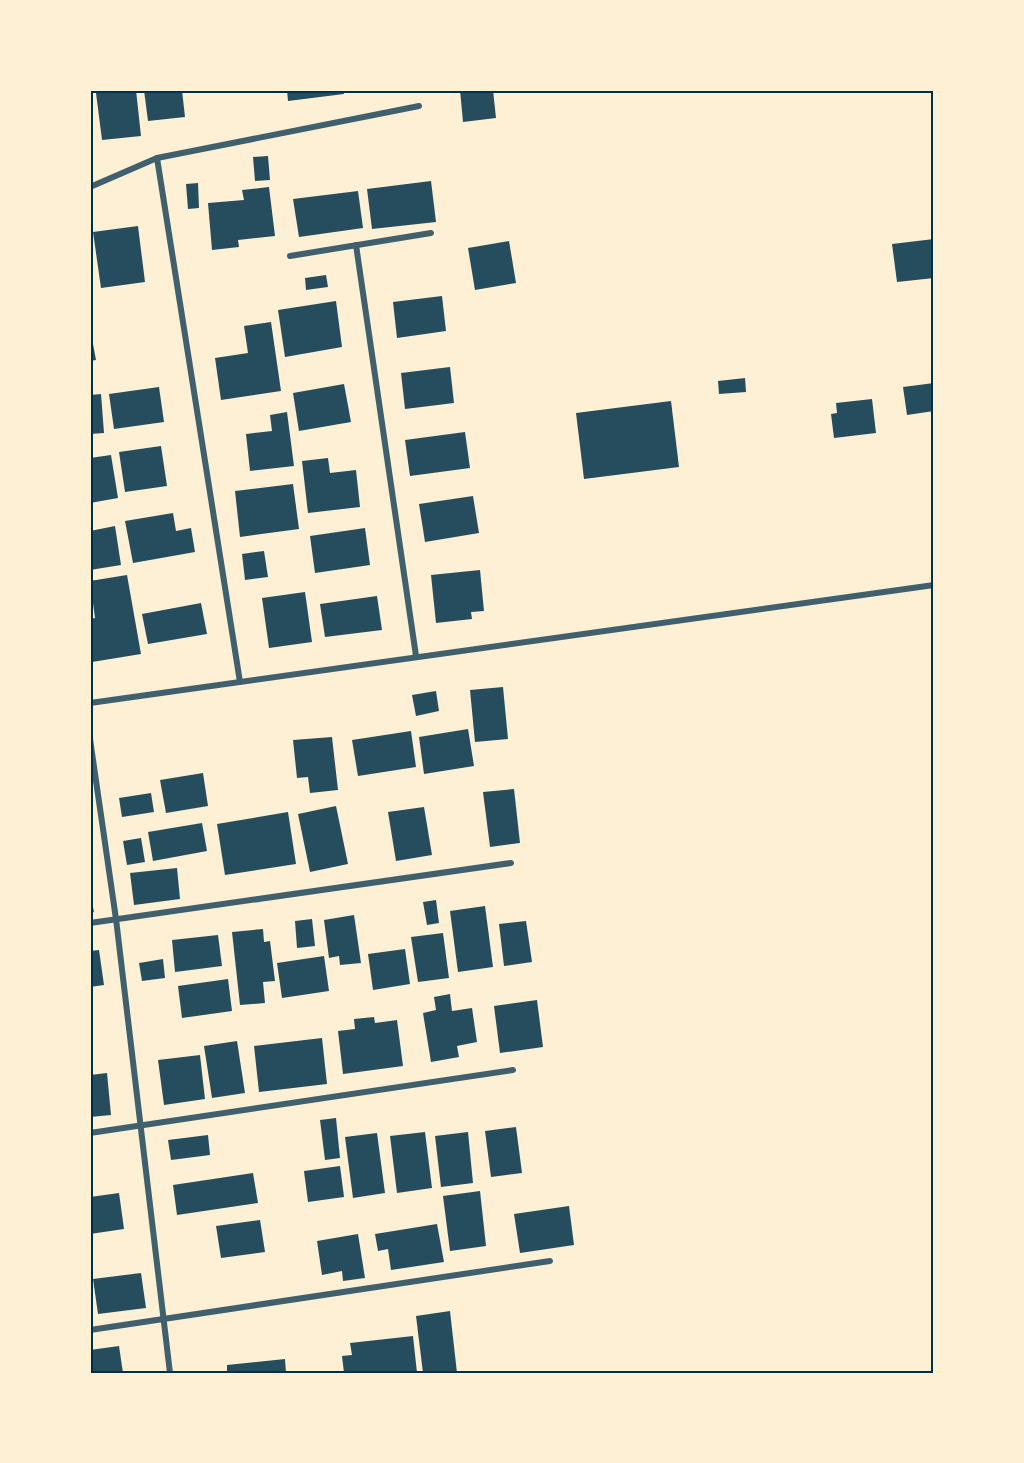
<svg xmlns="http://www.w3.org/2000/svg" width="1024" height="1463" font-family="'Fira Sans',sans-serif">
  <rect width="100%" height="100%" fill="#fdf0d5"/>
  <!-- building -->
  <g fill="#264d5e">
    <polygon points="127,90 136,90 141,136 102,140 96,93"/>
    <polygon points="144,90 182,90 185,117 148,121"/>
    <polygon points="287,90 343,90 344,94 288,101"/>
    <polygon points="460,90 493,90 496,118 463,122"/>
    <polygon points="268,156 270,180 255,181 253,157"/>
    <polygon points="431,181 436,222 372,229 367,189"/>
    <polygon points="198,183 199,208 188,209 186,184"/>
    <polygon points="269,187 275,236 238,240 239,247 212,250 208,203 244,200 242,190"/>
    <polygon points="358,191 363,228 299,237 293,199"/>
    <polygon points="138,226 145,282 101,288 93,232"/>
    <polygon points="934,239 934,278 897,282 892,244"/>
    <polygon points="509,241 516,283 475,290 468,248"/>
    <polygon points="326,275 328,287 306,290 305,278"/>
    <polygon points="442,296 446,331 397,338 393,302"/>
    <polygon points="336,301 342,347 285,357 278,310"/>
    <polygon points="271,322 281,391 221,400 215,358 248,353 244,326"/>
    <polygon points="90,328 96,360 90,361"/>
    <polygon points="450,367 454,403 405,409 401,373"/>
    <polygon points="745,378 746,392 719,394 718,381"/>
    <polygon points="934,383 934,411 907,415 903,387"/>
    <polygon points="344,384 351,422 299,431 293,393"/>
    <polygon points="159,387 164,422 114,429 109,394"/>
    <polygon points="101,394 104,433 90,434 90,395"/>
    <polygon points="872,399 876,433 834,438 831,414 837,413 836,403"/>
    <polygon points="671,401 679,467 584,479 576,413"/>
    <polygon points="287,412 294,466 250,471 246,434 272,431 270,415"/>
    <polygon points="465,432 470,468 410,476 405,440"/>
    <polygon points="161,446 167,486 125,492 119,452"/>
    <polygon points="111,455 118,498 90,503 90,458"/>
    <polygon points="328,458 330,473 356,470 360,507 308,513 302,461"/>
    <polygon points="293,484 299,529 240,537 235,491"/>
    <polygon points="473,496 479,533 425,542 419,504"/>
    <polygon points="173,513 176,531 191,528 195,552 133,563 125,521"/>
    <polygon points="115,526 121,565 90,570 90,531"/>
    <polygon points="365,528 370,565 315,573 310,536"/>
    <polygon points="264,551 268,577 245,580 242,554"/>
    <polygon points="480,570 484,611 471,612 472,619 436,623 431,575"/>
    <polygon points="127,575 141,654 92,662 90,619 95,618 90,581"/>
    <polygon points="305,592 312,642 269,648 262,598"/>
    <polygon points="377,596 382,630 325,637 320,604"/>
    <polygon points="201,603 207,634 148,644 142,614"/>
    <polygon points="503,687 508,739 475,742 470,690"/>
    <polygon points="436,691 439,711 416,716 412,695"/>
    <polygon points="468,729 474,766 424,774 419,737"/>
    <polygon points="411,731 416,767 358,776 352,740"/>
    <polygon points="332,737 338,790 310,793 308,777 297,778 293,740"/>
    <polygon points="203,773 208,806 166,813 160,780"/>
    <polygon points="514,789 520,843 490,847 483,792"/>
    <polygon points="151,793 154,812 122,817 119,798"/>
    <polygon points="336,806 348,864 310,872 298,814"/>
    <polygon points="424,807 432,855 396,861 388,812"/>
    <polygon points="288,812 296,864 225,875 217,824"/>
    <polygon points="202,823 207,851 153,861 148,832"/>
    <polygon points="141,838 145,862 127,865 123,841"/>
    <polygon points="177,868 180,899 134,905 130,873"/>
    <polygon points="90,894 94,912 90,913"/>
    <polygon points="436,900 439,923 427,925 423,902"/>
    <polygon points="485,906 493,967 458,972 450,911"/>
    <polygon points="354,915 361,963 340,965 339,956 329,958 324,920"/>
    <polygon points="312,919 315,946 297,948 295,921"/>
    <polygon points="526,921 532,962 504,966 499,924"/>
    <polygon points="263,929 264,942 270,941 275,981 263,982 265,1003 240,1005 232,932"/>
    <polygon points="443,933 449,978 418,982 411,937"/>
    <polygon points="218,935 222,966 175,972 172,940"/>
    <polygon points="405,949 410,984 373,990 368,954"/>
    <polygon points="99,950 104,985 90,987 90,951"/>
    <polygon points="324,956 329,991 282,998 277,963"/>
    <polygon points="163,959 165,978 142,981 139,963"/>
    <polygon points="228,979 232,1011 182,1018 178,986"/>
    <polygon points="450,994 452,1011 472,1008 477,1042 457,1046 459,1057 431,1062 423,1013 436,1010 434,997"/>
    <polygon points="537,1000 543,1047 500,1053 494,1006"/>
    <polygon points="374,1017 375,1023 397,1020 403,1066 343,1074 338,1031 355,1029 354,1019"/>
    <polygon points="322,1038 327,1084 259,1092 254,1046"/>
    <polygon points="237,1041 245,1093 212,1098 204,1046"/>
    <polygon points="200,1055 205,1099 164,1105 158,1060"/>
    <polygon points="107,1073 111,1115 90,1117 90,1075"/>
    <polygon points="336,1118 340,1158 325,1160 320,1120"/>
    <polygon points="516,1127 522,1173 491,1177 485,1131"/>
    <polygon points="425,1132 432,1188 397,1193 390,1136"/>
    <polygon points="468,1132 473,1183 441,1187 435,1136"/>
    <polygon points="377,1133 385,1193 353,1198 345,1137"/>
    <polygon points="208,1135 210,1155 171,1160 168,1140"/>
    <polygon points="340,1166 344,1197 308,1202 304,1171"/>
    <polygon points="253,1173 258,1203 177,1215 173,1185"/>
    <polygon points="480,1191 486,1246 450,1251 443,1196"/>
    <polygon points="119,1193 124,1229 90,1234 90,1197"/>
    <polygon points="569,1206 574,1245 520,1253 514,1214"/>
    <polygon points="260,1220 265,1252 221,1258 216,1226"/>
    <polygon points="437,1224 444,1262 391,1270 388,1249 378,1251 375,1234"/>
    <polygon points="358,1234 365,1278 343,1281 342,1271 322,1275 317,1241"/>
    <polygon points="141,1273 146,1308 98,1314 93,1279"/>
    <polygon points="450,1311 457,1373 423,1373 416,1316"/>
    <polygon points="413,1336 417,1373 344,1373 342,1356 352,1355 350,1343"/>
    <polygon points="119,1346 123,1373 90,1373 90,1350"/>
    <polygon points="285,1359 286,1373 227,1373 227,1365"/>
  </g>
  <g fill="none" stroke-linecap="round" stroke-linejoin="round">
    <!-- minor -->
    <g stroke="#3f606c" stroke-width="6">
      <polyline points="157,158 240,682"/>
      <polyline points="90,187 157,158 419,106"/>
      <polyline points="356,245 416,656"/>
      <polyline points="290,256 431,233"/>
      <polyline points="90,703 934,585"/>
      <polyline points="90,739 116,919 170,1373"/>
      <polyline points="90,923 511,863"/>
      <polyline points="90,1133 513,1070"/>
      <polyline points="90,1330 550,1261"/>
    </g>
  </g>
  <!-- border -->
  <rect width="1024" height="1463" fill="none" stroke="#fdf0d5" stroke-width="183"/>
  <rect x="92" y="92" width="840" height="1280" fill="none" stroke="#003049" stroke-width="2"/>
</svg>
